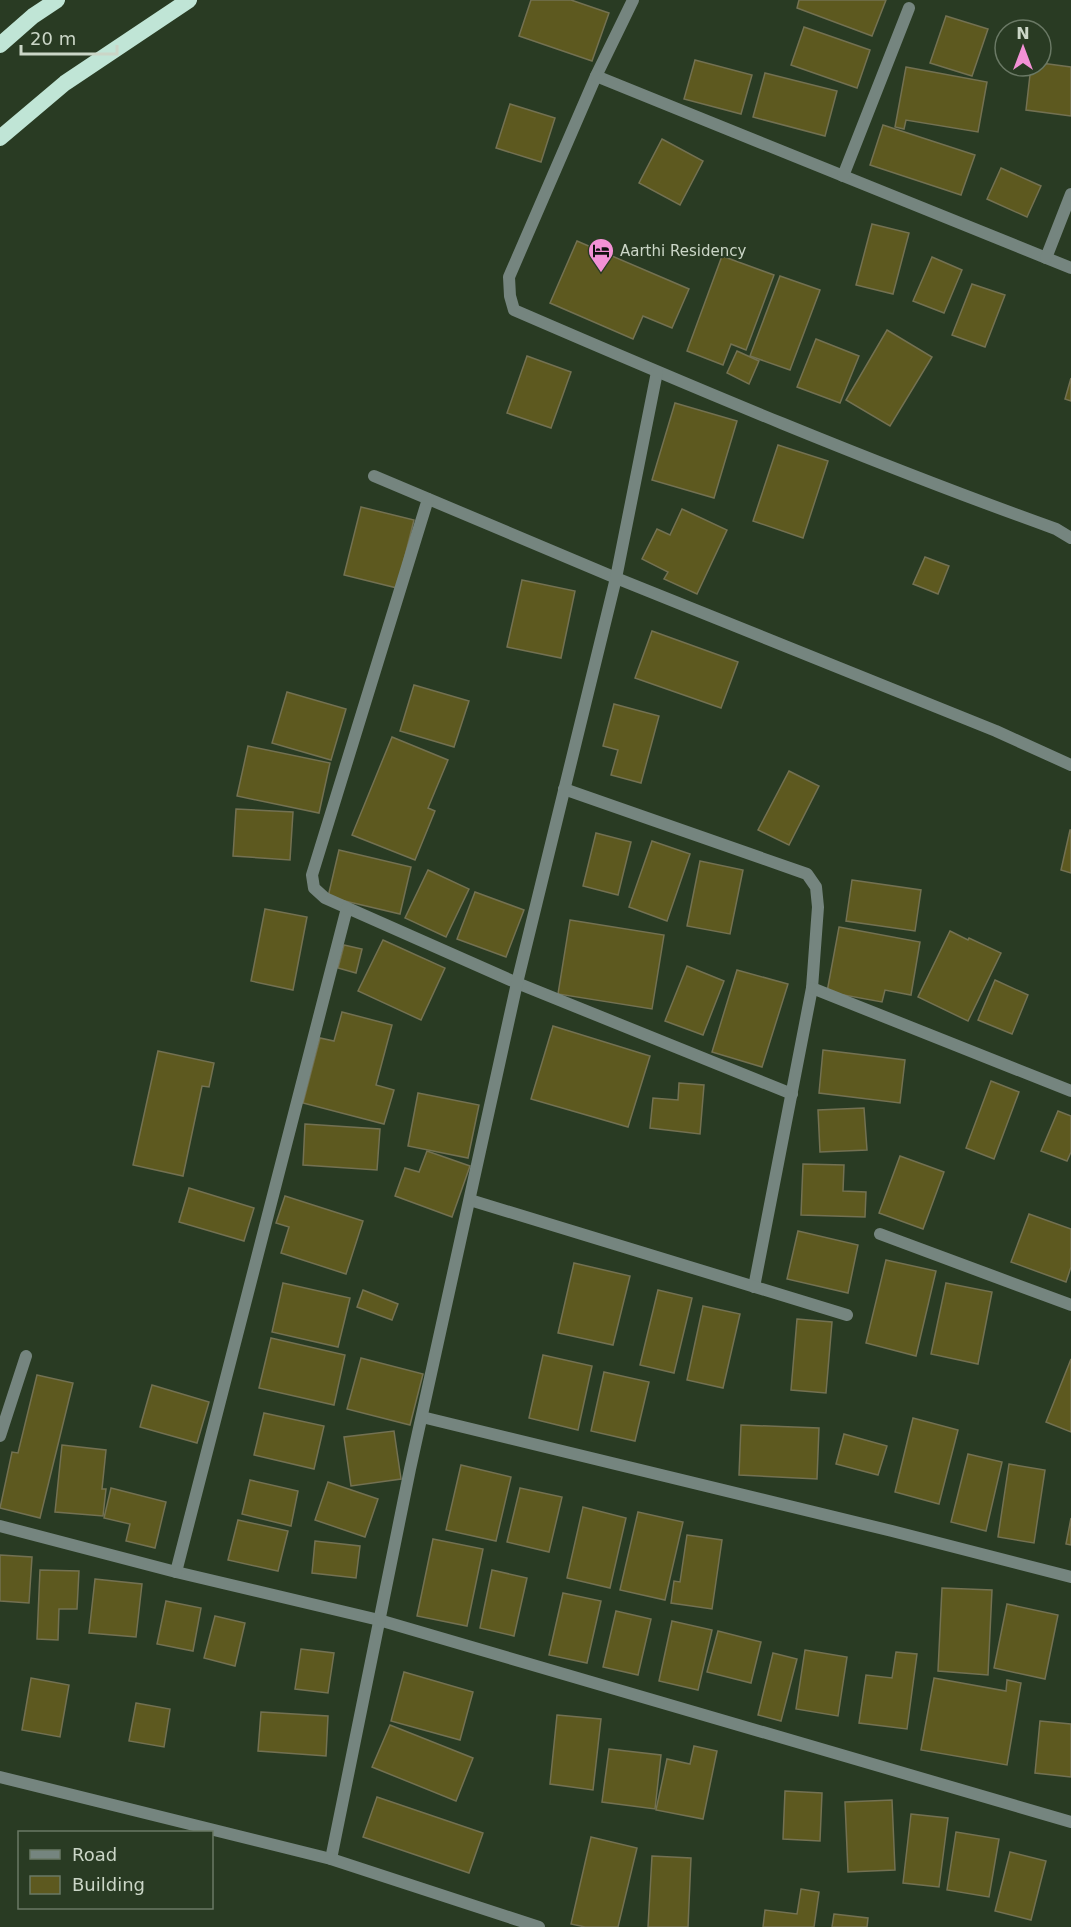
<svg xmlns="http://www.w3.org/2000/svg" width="1071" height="1927" font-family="'DejaVu Sans',sans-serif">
  <rect width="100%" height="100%" fill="#293b23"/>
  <!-- building -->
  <g fill="#5d591f" stroke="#737152" stroke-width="1.5">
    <polygon points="531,0 571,0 609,13 592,61 519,36"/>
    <polygon points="799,0 886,0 872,36 797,8"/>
    <polygon points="946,16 988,29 972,76 930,63"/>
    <polygon points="804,27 870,50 857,88 791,65"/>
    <polygon points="695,60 752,75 741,114 684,99"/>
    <polygon points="1041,63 1071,67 1071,116 1026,110 1031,66 1041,66"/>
    <polygon points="906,67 987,82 978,132 906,120 904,129 895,127"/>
    <polygon points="765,73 837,91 825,136 753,117"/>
    <polygon points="510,104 555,118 541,162 496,148"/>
    <polygon points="883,125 975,155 961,195 870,165"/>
    <polygon points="662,139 703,161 680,205 639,183"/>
    <polygon points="1001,168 1041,186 1027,217 987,199"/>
    <polygon points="872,224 909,233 893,294 856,285"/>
    <polygon points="577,241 689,289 672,328 643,316 633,339 550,303"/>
    <polygon points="722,256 774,275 746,350 731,344 723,365 687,351"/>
    <polygon points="932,257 962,270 944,313 913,301"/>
    <polygon points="780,276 820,290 790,370 750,356"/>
    <polygon points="972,284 1005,295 985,347 952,335"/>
    <polygon points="887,330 932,357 890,426 846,400"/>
    <polygon points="816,339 859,356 840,403 797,387"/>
    <polygon points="737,351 759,361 749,384 727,373"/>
    <polygon points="527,356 571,372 551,428 507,413"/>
    <polygon points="1071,378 1071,401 1065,399"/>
    <polygon points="675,403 737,421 714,498 652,480"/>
    <polygon points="778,445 828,461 803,538 753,521"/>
    <polygon points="361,507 414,520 397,588 344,575"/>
    <polygon points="682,509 727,530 697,594 664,579 668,572 642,559 657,529 670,535"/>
    <polygon points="925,557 949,566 938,594 913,584"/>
    <polygon points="522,580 575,591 561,658 507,647"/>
    <polygon points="652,631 738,662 721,708 635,678"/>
    <polygon points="414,685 469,701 454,747 400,731"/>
    <polygon points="287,692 346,709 331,760 272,743"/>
    <polygon points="614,704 659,716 641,783 611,775 618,750 603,746"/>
    <polygon points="392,737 448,760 428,808 435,811 415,860 352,835"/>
    <polygon points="248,746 330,763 319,813 237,796"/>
    <polygon points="789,771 819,786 789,845 758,830"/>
    <polygon points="236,809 293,812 290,860 233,856"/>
    <polygon points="1070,830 1071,830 1071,873 1061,870"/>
    <polygon points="596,833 631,842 618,895 583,886"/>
    <polygon points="652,841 690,854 667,921 629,907"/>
    <polygon points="339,850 411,867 400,914 328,897"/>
    <polygon points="700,861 743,870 730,934 687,926"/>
    <polygon points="428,870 469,889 446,937 405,918"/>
    <polygon points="852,880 921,890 915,931 846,921"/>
    <polygon points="475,892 524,910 506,957 457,939"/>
    <polygon points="265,909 307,917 293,990 251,981"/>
    <polygon points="570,920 664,935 652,1009 558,994"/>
    <polygon points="839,927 920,942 911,995 885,990 882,1002 827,992"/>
    <polygon points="950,931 968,940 969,938 1001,953 968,1021 918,997"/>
    <polygon points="383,940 445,968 421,1020 358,991"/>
    <polygon points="344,945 362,949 356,973 338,968"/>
    <polygon points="687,966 724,981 703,1035 665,1021"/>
    <polygon points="737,970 788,984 762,1067 712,1052"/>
    <polygon points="995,980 1028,995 1012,1034 978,1020"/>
    <polygon points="342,1012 392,1025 376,1085 394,1090 384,1124 303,1103 320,1038 334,1041"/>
    <polygon points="553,1026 650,1056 628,1127 531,1099"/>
    <polygon points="823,1050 905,1060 900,1103 819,1093"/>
    <polygon points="158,1051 214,1063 209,1087 202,1086 183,1176 133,1165"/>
    <polygon points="991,1081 1019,1092 994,1159 966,1148"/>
    <polygon points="679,1083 704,1085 700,1134 650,1128 653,1098 678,1100"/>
    <polygon points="418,1093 479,1105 468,1158 408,1146"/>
    <polygon points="864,1108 867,1150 820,1152 818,1110"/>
    <polygon points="1058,1111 1071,1116 1071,1152 1067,1161 1041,1151"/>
    <polygon points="305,1124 380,1129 377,1170 303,1165"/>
    <polygon points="427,1151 470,1166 452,1217 395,1196 405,1168 419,1172"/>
    <polygon points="900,1156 944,1172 923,1229 879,1213"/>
    <polygon points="803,1164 844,1165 843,1191 866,1192 865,1217 801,1215"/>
    <polygon points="189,1188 254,1208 244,1241 179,1222"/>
    <polygon points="285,1196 363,1221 346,1274 281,1253 289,1227 276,1223"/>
    <polygon points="1029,1214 1071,1229 1071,1267 1066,1282 1011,1262"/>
    <polygon points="798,1231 858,1245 848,1293 787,1279"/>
    <polygon points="886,1260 936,1271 916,1356 866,1343"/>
    <polygon points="574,1263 630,1276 613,1345 558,1333"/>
    <polygon points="283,1283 350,1298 338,1347 272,1332"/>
    <polygon points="946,1283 992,1292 978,1364 931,1354"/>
    <polygon points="363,1290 398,1304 392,1320 357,1307"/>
    <polygon points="658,1290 692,1298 674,1373 640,1365"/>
    <polygon points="703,1306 740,1314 723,1388 687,1380"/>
    <polygon points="797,1319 832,1322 826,1393 791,1390"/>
    <polygon points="271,1338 345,1355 334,1405 259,1388"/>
    <polygon points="543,1355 592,1366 578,1430 529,1418"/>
    <polygon points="361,1358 423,1374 410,1425 347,1409"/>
    <polygon points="1071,1359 1071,1432 1046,1422"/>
    <polygon points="604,1372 649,1382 635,1441 591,1431"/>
    <polygon points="37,1375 73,1383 40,1518 0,1508 12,1452 18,1453"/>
    <polygon points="152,1385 209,1402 197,1443 140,1427"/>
    <polygon points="264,1413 324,1426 314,1469 254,1455"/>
    <polygon points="913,1418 958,1430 939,1504 895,1492"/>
    <polygon points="741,1425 819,1428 817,1479 739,1475"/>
    <polygon points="394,1431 401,1479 351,1486 344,1437"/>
    <polygon points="844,1434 887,1446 878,1475 836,1464"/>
    <polygon points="62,1445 106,1450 102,1489 106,1489 103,1516 55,1512"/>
    <polygon points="968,1454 1002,1462 986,1531 951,1522"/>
    <polygon points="1009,1464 1045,1470 1034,1543 998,1537"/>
    <polygon points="461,1465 511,1477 496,1541 446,1530"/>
    <polygon points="250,1480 298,1491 291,1526 242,1514"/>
    <polygon points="328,1482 378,1499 365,1537 315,1520"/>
    <polygon points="111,1488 166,1502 155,1548 126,1541 130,1524 104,1518"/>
    <polygon points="520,1488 562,1497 549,1552 507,1542"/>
    <polygon points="583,1507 626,1518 610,1588 567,1578"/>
    <polygon points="638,1512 683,1522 665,1600 620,1590"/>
    <polygon points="1071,1518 1071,1545 1066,1544"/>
    <polygon points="238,1520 288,1531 278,1571 228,1560"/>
    <polygon points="687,1535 722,1540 712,1609 671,1603 674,1581 680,1582"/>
    <polygon points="433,1539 483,1549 467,1626 417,1616"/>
    <polygon points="315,1541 360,1546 356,1578 312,1573"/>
    <polygon points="0,1555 32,1557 29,1603 0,1601"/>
    <polygon points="40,1570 79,1571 77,1609 59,1609 58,1640 37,1639"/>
    <polygon points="492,1570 527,1578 514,1636 480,1628"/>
    <polygon points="95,1579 142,1584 136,1637 89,1633"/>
    <polygon points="942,1588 992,1590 988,1675 938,1671"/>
    <polygon points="563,1593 601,1601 587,1663 549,1655"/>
    <polygon points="166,1601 201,1608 193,1651 157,1644"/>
    <polygon points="1007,1604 1058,1615 1045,1679 994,1668"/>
    <polygon points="616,1611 651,1619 638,1675 603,1667"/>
    <polygon points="215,1616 245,1623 235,1666 204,1658"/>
    <polygon points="672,1621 712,1630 698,1690 659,1681"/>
    <polygon points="718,1631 761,1642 751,1683 707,1672"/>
    <polygon points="301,1649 334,1653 328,1693 295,1689"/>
    <polygon points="805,1650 847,1657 838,1716 796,1709"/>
    <polygon points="896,1652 917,1654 907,1729 859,1723 866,1675 892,1678"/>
    <polygon points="773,1653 797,1659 781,1721 758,1715"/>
    <polygon points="404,1672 473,1692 460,1740 391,1721"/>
    <polygon points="31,1678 69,1685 60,1737 22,1730"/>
    <polygon points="934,1678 1006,1691 1007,1680 1021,1683 1007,1765 921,1750"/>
    <polygon points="136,1703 170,1709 164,1747 129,1741"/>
    <polygon points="261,1712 328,1716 326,1756 258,1751"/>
    <polygon points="557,1715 601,1719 593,1790 550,1784"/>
    <polygon points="1040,1721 1071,1724 1071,1777 1035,1773"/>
    <polygon points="390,1725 473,1758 456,1801 372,1767"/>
    <polygon points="694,1746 717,1751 703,1819 656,1810 667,1759 690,1764"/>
    <polygon points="609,1749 661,1755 655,1809 602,1802"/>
    <polygon points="785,1791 822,1793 820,1841 783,1839"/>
    <polygon points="377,1797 483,1833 469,1873 363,1837"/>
    <polygon points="892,1800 895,1870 848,1872 845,1802"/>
    <polygon points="911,1814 948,1818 939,1887 903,1883"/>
    <polygon points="956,1832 999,1839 989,1897 947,1890"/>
    <polygon points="591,1837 637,1848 618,1927 585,1927 571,1924"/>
    <polygon points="1010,1852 1046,1861 1031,1920 995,1911"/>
    <polygon points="652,1856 691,1858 688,1927 648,1927"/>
    <polygon points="801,1889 819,1892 814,1927 763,1927 765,1910 797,1914"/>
    <polygon points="834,1914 868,1918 867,1927 832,1927"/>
  </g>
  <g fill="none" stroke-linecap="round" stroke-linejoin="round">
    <!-- minor -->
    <g stroke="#75857f" stroke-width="12">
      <path d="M633,0L596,76L509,277L510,296L514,310C692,387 872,463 1056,529L1071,538"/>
      <polyline points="596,76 1071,268"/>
      <polyline points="843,176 909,8"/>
      <polyline points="1046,258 1071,194"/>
      <polyline points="374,476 616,578 996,731 1071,765"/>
      <polyline points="428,499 312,875 314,888 325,898 517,983 792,1094"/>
      <polyline points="564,789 807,874 816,887 818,907 812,988 754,1287"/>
      <polyline points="812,988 1071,1091"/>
      <polyline points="470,1200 847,1315"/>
      <polyline points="880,1234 1071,1305"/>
      <polyline points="422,1417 892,1531 1071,1577"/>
      <polyline points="0,1436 26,1356"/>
      <polyline points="0,1526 176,1572 379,1620 1071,1822"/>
      <polyline points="176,1572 347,908"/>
      <polyline points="331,1859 410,1469 517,983 616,578 657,372"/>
    </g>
    <!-- tertiary -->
    <polyline stroke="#75857f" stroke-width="12" points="0,1777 331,1859 539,1927"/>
    <!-- trunk -->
    <g stroke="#c0e5d6" stroke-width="16">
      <polyline points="0,45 33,16 57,0"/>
      <polyline points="0,138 65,83 189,0"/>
    </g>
  </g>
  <!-- icons -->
  <defs>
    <symbol id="hotel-pin" viewBox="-11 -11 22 30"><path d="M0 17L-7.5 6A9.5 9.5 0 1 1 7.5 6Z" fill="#f391d6" stroke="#293b23"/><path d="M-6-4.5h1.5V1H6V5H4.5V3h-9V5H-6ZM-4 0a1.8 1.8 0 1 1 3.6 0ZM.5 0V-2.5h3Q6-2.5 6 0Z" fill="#111"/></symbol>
  </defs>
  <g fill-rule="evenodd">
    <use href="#hotel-pin" x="586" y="236" width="30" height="40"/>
  </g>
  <g text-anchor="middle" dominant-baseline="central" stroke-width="4.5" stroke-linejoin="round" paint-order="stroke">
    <!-- poi labels -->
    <g font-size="15" fill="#cbd6c7" stroke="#293b23" text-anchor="start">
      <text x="620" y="251">Aarthi Residency</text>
    </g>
  </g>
  <!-- legend -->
  <rect x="18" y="1831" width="195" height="78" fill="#293b23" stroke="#6a7965" stroke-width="1.5"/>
  <rect x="30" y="1850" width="30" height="9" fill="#75857f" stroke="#6a7965" stroke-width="1.5"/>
  <text x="72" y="1861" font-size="18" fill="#cbd6c7">Road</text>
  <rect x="30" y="1876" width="30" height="18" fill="#5d591f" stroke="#6a7965" stroke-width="1.5"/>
  <text x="72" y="1891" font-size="18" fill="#cbd6c7">Building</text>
  <!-- north arrow -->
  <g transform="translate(1023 48)"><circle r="28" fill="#293b23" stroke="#6a7965" stroke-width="1.5"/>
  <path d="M0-4.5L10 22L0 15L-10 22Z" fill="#f391d6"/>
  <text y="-9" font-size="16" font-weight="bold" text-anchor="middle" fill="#cbd6c7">N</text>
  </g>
  <!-- scale -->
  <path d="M21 45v9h96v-9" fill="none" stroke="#cbd6c7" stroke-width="3"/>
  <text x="30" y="45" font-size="18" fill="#cbd6c7" stroke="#293b23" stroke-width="4.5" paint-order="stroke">20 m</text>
</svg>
